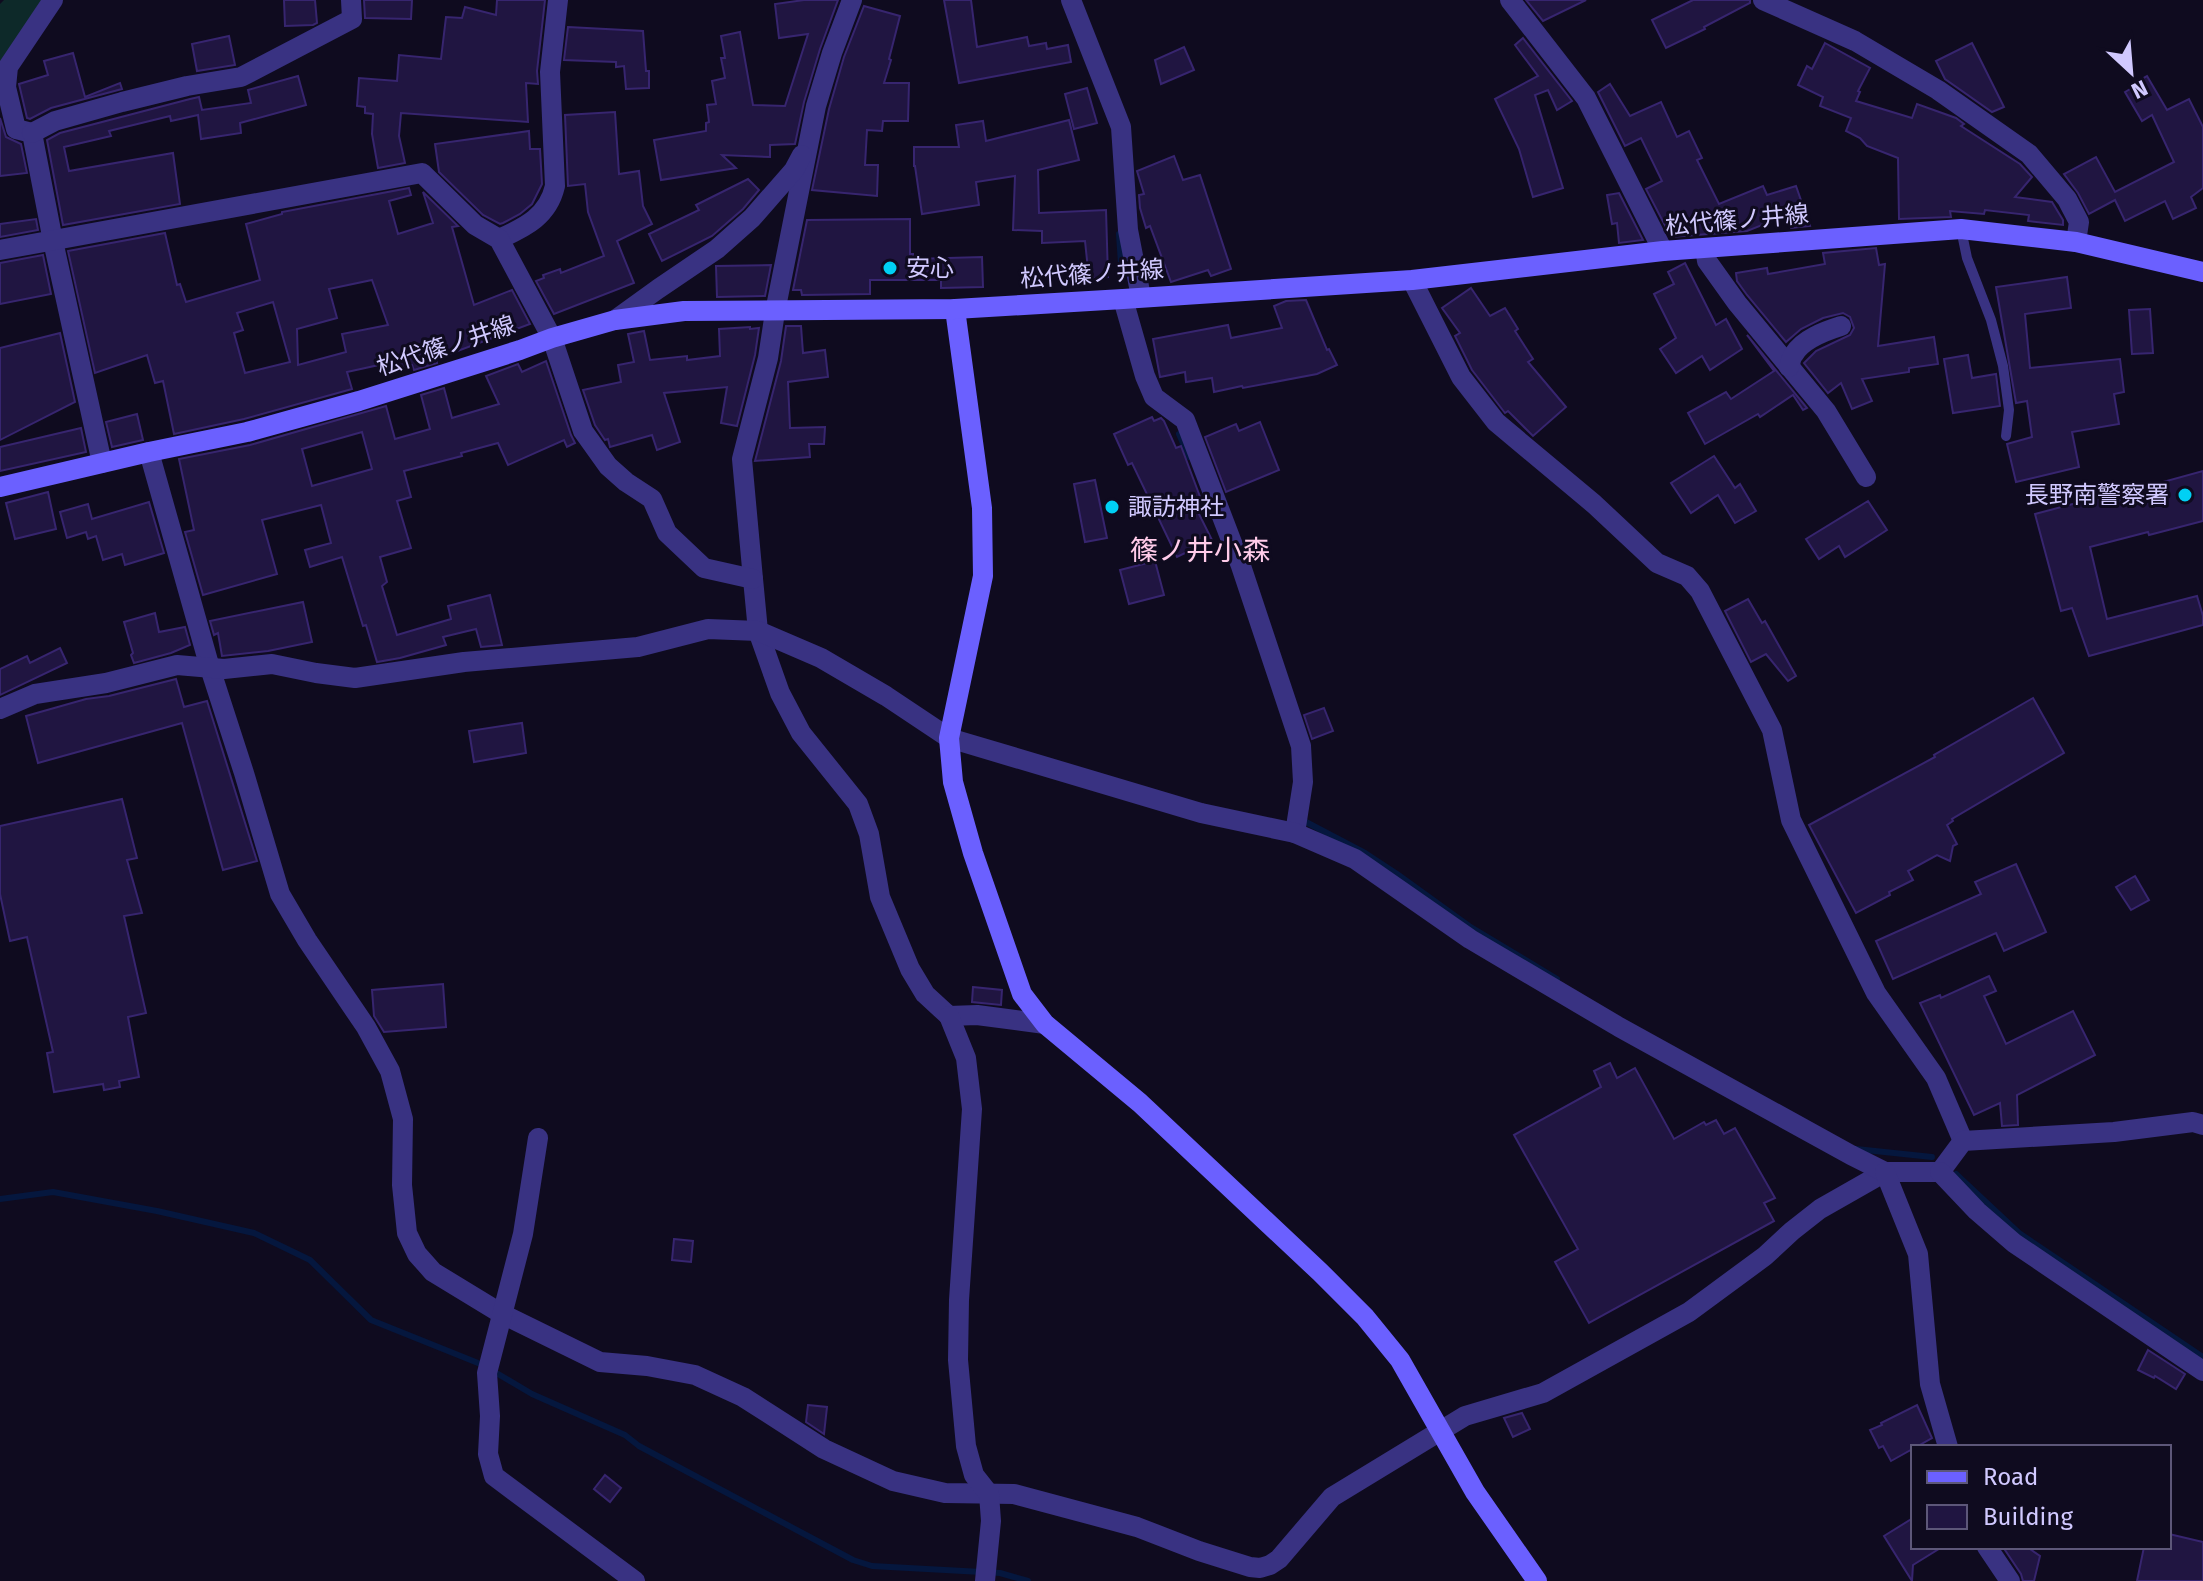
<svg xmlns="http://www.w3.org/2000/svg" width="2203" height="1581" font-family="'Fira Sans','Noto Sans JP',sans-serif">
  <rect width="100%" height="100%" fill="#0f0b1f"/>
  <!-- green -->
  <polygon fill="#0d2929" points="4,0 47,0 0,71 0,4"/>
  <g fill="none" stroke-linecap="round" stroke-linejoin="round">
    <!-- stream -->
    <g stroke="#05173e" stroke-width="6">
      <polyline points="1119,234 1122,278"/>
      <polyline points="1179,434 1189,457"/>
      <polyline points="1306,822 1365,853 1397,874 1469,926 1557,979"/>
      <polyline points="1856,1149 1932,1157"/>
      <polyline points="1956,1174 2019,1233 2203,1357"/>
      <polyline points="0,1199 53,1192 157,1211 254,1233 310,1260 371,1320 483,1365"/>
      <polyline points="493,1371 532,1394 625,1435 639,1446 853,1560 872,1566 1000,1573 1028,1581"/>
    </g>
  </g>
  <!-- building -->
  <g fill="#201541" stroke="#37256f" stroke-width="2" fill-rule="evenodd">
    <polygon points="284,0 315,0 317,23 313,25 285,26"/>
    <polygon points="364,0 412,0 411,19 365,18"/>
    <polygon points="497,0 545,0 537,71 538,84 526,83 528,122 401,113 399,136 405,163 378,168 372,134 373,114 365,113 365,107 357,106 359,78 397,81 399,55 441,59 446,17 462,18 465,7 496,15"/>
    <polygon points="804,0 838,0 820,49 804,102 795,144 770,145 770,157 722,155 736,168 661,180 654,140 706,131 706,123 709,122 707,105 716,104 712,81 725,78 721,58 725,58 721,36 740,32 753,105 785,106 808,34 779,38 775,4"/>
    <polygon points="944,0 971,0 977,47 1027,37 1029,46 1046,43 1047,49 1068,45 1071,62 959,83"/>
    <polygon points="1526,0 1586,0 1543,21"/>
    <polygon points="1693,0 1750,0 1750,3 1704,27 1705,29 1666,48 1652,20"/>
    <polygon points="864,6 900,16 889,59 891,60 884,83 909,83 908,121 883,121 882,131 867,130 865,165 878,165 877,196 812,190 829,109 844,57"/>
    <polygon points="568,27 643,31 646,71 649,71 649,88 626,89 624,66 616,67 616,62 564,60"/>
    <polygon points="229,36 235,65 197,71 192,44"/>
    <polygon points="1523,38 1572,101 1557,110 1548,90 1535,95 1563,188 1533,197 1519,149 1495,99 1538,76 1515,45"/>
    <polygon points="1825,43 1870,68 1858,91 1860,92 1856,101 1912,118 1917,104 1956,118 1964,124 1961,126 2020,164 2032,177 2015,197 2052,202 2063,220 2063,225 2028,221 2029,215 1985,210 1984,214 1950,211 1951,217 1899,219 1898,158 1867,146 1860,138 1846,131 1851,118 1820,106 1823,97 1798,85 1807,66 1812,69"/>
    <polygon points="1972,43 2004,107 1992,112 1945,79 1936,61"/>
    <polygon points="1184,47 1194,70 1161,84 1155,60"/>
    <polygon points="73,53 85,97 120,83 122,89 51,108 30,119 27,118 19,84 48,75 44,61"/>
    <polygon points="298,76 306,105 240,123 241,133 201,139 198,115 171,121 170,116 109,131 111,136 64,147 69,171 173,153 180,204 63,225 47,140 60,133 190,99 199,97 202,110 251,103 248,90"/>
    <polygon points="2147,76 2167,110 2189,99 2203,127 2203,188 2191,197 2196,208 2173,219 2165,201 2125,221 2115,200 2089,214 2078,193 2064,174 2096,157 2115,192 2174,162 2152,115 2142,121 2125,92 2137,85 2136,82"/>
    <polygon points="1610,84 1630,116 1661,102 1677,137 1689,131 1702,158 1697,160 1719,204 1763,186 1767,195 1796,186 1810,226 1791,228 1785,216 1747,231 1671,237 1646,189 1662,181 1641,138 1625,146 1598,92"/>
    <polygon points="1087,88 1097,123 1074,129 1065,94"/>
    <polygon points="615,112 619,174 639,171 643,206 652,224 617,241 634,283 554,314 536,281 544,278 543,275 560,269 561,273 604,256 588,212 585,184 568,186 565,115"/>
    <polygon points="0,118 6,137 21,144 27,173 0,176"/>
    <polygon points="1069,120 1079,160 1038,170 1039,213 1106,210 1108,277 1089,279 1085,241 1042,243 1042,231 1013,230 1015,176 976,182 979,205 922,214 915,166 914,166 914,147 959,147 956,125 983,121 986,141"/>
    <polygon points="529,131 530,149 540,149 542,184 532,204 520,214 503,223 500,224 483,215 439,172 435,144"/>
    <polygon points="1174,156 1183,180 1200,175 1231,269 1211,276 1208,270 1171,282 1150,226 1146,228 1140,208 1139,195 1144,194 1137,171"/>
    <polygon points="748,179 759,190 743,209 712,236 662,261 649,234 699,210 696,205"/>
    <path d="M409,188L411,195L389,201L398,234L433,223L423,192L458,226L452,227L474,305L512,290L530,324L436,359L437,363L414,370L412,365L382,373L379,365L347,372L352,389L244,419L174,434L163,381L155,383L147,355L95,373L68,251L165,233L177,285L180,284L186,302L260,280L246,224L282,214V212ZM372,280L388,325L342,334L346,352L298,365L297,329L337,318L329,289ZM273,302L290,362L245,373L234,333L243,330L237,313Z"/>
    <polygon points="1619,193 1643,240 1619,243 1617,223 1612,224 1607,195"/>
    <polygon points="36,219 38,230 0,237 0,224"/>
    <polygon points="910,219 910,254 913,254 913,259 982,257 983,287 941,288 941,280 870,280 870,294 802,295 801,290 793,290 807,220"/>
    <polygon points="1876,248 1879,265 1885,264 1878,346 1934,337 1938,364 1909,368 1909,372 1862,379 1872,401 1852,409 1841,383 1828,393 1804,363 1816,351 1850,335 1854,328 1850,317 1843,313 1823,318 1801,329 1786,342 1747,295 1737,281 1736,273 1767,268 1768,274 1825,264 1823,253"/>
    <polygon points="43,255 51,294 0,304 0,263"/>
    <polygon points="1685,263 1716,325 1726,319 1742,349 1710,370 1702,356 1676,373 1660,349 1676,338 1654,294 1674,284 1668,272"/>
    <polygon points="771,265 765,296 717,297 716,266"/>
    <polygon points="2067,277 2071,308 2025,314 2030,368 2120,359 2124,392 2114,394 2119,424 2072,432 2079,467 2016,482 2007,444 2032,437 2027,401 2016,403 1996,287"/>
    <polygon points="1471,288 1490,316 1505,308 1518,329 1515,331 1533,359 1528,362 1566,407 1533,436 1508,411 1505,413 1472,370 1455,336 1460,333 1442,308"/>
    <polygon points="1306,300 1327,350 1329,349 1337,365 1317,374 1243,388 1242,386 1214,392 1212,378 1186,382 1185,372 1160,377 1153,339 1228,325 1231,338 1282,328 1274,306 1286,301"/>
    <polygon points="2150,309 2153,353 2132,354 2129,310"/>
    <polygon points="786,326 801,326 803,353 825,350 828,377 788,382 790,428 825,427 824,444 809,444 810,457 755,461 781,361"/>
    <polygon points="750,327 750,329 759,328 755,355 737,426 721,423 727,387 664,393 680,442 657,450 652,435 610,447 608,439 605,440 595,425 583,390 621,382 618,365 634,362 628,334 644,331 650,360 687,356 687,360 720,356 719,329"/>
    <polygon points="60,333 75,402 0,440 0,348"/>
    <polygon points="1747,335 1807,408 1803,410 1793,395 1760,417 1758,414 1705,444 1688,413 1726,392 1731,399 1774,371"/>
    <polygon points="1968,355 1972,378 1996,374 2000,406 1953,413 1944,359"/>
    <path d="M546,361L571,435L575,443L567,447L564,440L508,465L498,443L461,453L462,456L404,471L411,497L397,501L411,548L380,557L387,582L382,586L397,635L451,619L448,606L490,595L502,645L481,647L476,629L443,637L446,645L400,658L377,662L366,625L363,626L342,557L310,567L305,550L331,543L321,505L262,520L277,574L203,595L185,532L194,530L179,459L250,445L386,406L395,439L430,429L421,395L444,388L452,418L499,404L486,376L518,364L522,372ZM362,432L372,469L312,486L302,449Z"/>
    <polygon points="137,414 143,440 112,447 106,422"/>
    <polygon points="1152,417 1154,421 1161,418 1164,421 1176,448 1181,446 1202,502 1195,506 1212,540 1177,557 1132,463 1128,465 1114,434"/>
    <polygon points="1260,422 1279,470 1226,492 1205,437 1236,424 1239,431"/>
    <polygon points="81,428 86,452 0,471 0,447"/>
    <polygon points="1714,456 1735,488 1740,484 1756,511 1735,523 1718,495 1691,513 1671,483"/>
    <polygon points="2203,471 2203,521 2149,535 2148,532 2090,547 2107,619 2197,596 2203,616 2203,625 2089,656 2072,608 2061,611 2035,514 2122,491 2123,493"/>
    <polygon points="1095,480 1107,538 1085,542 1074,484"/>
    <polygon points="48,492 56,529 15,539 6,503"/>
    <polygon points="1868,501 1887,530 1845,557 1839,546 1819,559 1806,539"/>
    <polygon points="149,502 164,553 125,565 122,554 103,560 96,536 88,539 86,532 67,538 60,512 88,504 92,519"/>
    <polygon points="1155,561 1164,595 1129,604 1120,570"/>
    <polygon points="1748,599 1762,623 1765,621 1796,676 1788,681 1766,654 1751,662 1725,611"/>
    <polygon points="303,602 312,642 268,651 222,656 218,633 214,635 210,621"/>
    <polygon points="155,613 159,632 185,627 190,645 171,653 134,663 131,655 133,653 124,622"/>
    <polygon points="60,648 67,663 0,695 0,669 27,656 30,663"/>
    <polygon points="176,679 184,707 207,701 257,861 223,870 182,723 38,763 26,716 86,699 109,696"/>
    <polygon points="2033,698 2064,753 1952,819 1953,821 1947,825 1957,844 1953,846 1950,861 1937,855 1908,871 1913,880 1889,892 1890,895 1856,913 1809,825 1935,757 1934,755"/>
    <polygon points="1324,708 1333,731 1312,739 1304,715"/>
    <polygon points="522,723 526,753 474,762 469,731"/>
    <polygon points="122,799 137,858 127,860 142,913 124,916 146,1013 128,1017 139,1077 119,1081 120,1087 104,1090 103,1084 54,1092 47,1053 53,1052 27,937 10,941 0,894 0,826"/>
    <polygon points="2016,864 2046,932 2004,951 1996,933 1893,979 1876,941 1981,894 1975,882"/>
    <polygon points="2135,876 2149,900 2131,910 2116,887"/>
    <polygon points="1989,976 1996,991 1984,996 2006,1044 2073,1011 2095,1055 2017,1095 2018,1125 2002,1126 2000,1103 1974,1115 1920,1003 1940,995 1941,998"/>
    <polygon points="443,984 446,1027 384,1032 374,1016 372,990"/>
    <polygon points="973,987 1002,990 1001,1005 972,1002"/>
    <polygon points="1610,1063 1617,1078 1635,1068 1674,1139 1704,1122 1706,1125 1716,1120 1724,1134 1735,1128 1775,1198 1764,1203 1774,1221 1589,1323 1555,1262 1578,1249 1514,1135 1601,1087 1594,1071"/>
    <polygon points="674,1239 693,1241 691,1262 672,1260"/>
    <polygon points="2148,1350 2185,1374 2176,1389 2155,1376 2154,1378 2138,1370"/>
    <polygon points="808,1405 827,1407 824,1434 806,1422"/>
    <polygon points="1917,1405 1932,1438 1891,1461 1883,1446 1879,1448 1870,1430 1882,1425 1881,1423"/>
    <polygon points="1522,1413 1530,1429 1513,1437 1504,1418"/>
    <polygon points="605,1475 621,1488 610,1502 594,1489"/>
    <polygon points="1913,1518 1913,1547 1942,1547 1913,1565 1912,1581 1884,1536"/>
    <polygon points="2169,1534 2203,1542 2203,1581 2137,1581 2144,1547 2169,1547"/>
    <polygon points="2003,1547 2027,1547 2040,1556 2034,1581 2023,1581 2021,1574"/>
  </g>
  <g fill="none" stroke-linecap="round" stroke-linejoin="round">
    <!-- lane -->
    <polyline stroke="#393282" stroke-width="10" points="1961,229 1967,258 1991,320 2003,366 2009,410 2006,436"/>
    <!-- street -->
    <g stroke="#393282" stroke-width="20">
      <polyline points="53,0 8,67 6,87 16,129 32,133 53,241 102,463"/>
      <polyline points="852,0 832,53 816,106 775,312 768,358 742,459 753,579 758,631 780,693 801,733 858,804 869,834 880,897 910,969 925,994 949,1016 977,1015 1045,1024"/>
      <polyline points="1071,0 1121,127 1128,230 1141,297"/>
      <polyline points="1510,0 1586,98 1663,251"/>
      <polyline points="1763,0 1855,41 1938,90 2029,154 2067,199 2079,222 2076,242"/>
      <polyline points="32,133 55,121 122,102 187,86 241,77 352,19 351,0"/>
      <path d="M499,239C526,227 548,216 555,186L550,72L558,0"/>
      <polyline points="1705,248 1707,261 1737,303 1826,411 1866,477"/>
      <polyline points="0,250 422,173 475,225 499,239 552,338 583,431 608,466 626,482 652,499 667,533 704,568 753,579"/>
      <polyline points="1412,280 1461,377 1496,422 1594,504 1657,563 1687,576 1700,591 1772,730 1791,820 1876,993 1936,1078 1963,1141"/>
      <polyline points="1123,299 1145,376 1154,397 1185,420 1241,566 1301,746 1303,782 1295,833"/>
      <polyline points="615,320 658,289 717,249 752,218 794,170 802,155"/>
      <path d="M1789,367C1791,362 1791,357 1794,354C1803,339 1825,331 1841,326"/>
      <polyline points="149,452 210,668 244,773 280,894 307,940 366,1027 390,1071 403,1119 402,1185 407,1233 417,1254 433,1272 502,1314 600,1362 647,1366 695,1375 743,1397 824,1449 893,1481 945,1493 1014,1494 1137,1527 1199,1551 1250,1567 1260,1568 1270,1565 1279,1559 1332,1497 1465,1416 1543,1393 1689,1312 1765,1256 1792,1231 1820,1209 1885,1172"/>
      <polyline points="0,709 35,694 106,683 177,665 224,669 272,664 316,673 355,678 464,662 638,647 708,629 758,631 821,658 886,696 949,738 1201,813 1295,833 1355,859 1470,939 1619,1027 1851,1155 1885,1172 1940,1172 1963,1141 2114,1132 2193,1122 2203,1125"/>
      <polyline points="949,1016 966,1058 972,1109 959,1300 958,1360 966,1446 974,1475 989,1494 991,1521 985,1581"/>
      <polyline points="538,1138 523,1234 487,1373 490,1416 488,1454 494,1476 635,1581"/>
      <polyline points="1885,1172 1918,1254 1930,1384 1948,1447"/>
      <polyline points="1940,1172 1977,1211 2014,1243 2203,1371"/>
      <polyline points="1987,1547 2010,1581"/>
    </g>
    <!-- secondary -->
    <g stroke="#6b60ff" stroke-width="20">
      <polyline points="955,309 982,508 983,576 949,738 953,782 973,853 1022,994 1045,1024 1140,1103 1320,1272 1365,1317 1400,1360 1475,1492 1537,1581"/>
      <polyline points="0,487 149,452 247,432 359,401 520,350 552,338 615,320 684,311 955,309 1123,299 1412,280 1663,251 1961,229 2076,242 2203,272"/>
    </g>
  </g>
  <!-- markers -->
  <g fill="#00d0f4" stroke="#0f0b1f" stroke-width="3">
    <circle cx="890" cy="268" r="8"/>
    <circle cx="2185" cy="495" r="8"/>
    <circle cx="1112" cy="507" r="8"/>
  </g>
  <g text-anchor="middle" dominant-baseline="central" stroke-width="6" stroke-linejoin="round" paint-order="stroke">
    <!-- street labels -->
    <g font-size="24" fill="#d1c9ff" stroke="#0f0b1f">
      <text transform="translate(1737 220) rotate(-5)">松代篠ノ井線</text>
      <text transform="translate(1092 274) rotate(-4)">松代篠ノ井線</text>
      <text transform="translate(446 346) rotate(-18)">松代篠ノ井線</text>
    </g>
    <!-- poi labels -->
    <g font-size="24" fill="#d1c9ff" stroke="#0f0b1f" text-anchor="start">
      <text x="906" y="268">安心</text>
      <text x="2169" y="495" text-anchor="end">長野南警察署</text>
      <text x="1128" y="507">諏訪神社</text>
    </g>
    <!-- quarter labels -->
    <g font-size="28" fill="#ffcbe9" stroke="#0f0b1f">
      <text x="1200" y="550">篠ノ井小森</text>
    </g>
  </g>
  <!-- legend -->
  <rect x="1911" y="1445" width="260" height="104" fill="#0f0b1f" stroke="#5d5779" stroke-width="2"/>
  <rect x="1927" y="1471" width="40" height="12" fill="#6b60ff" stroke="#5d5779" stroke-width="2"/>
  <text x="1983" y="1485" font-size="24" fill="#d1c9ff">Road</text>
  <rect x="1927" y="1505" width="40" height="24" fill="#201541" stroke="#5d5779" stroke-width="2"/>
  <text x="1983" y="1525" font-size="24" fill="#d1c9ff">Building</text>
  <!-- north arrow -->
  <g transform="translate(2131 72) rotate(154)" stroke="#0f0b1f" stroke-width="6" paint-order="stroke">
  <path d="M0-6L14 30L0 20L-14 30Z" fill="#d1c9ff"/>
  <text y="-12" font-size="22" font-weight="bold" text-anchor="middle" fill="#d1c9ff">N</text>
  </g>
</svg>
